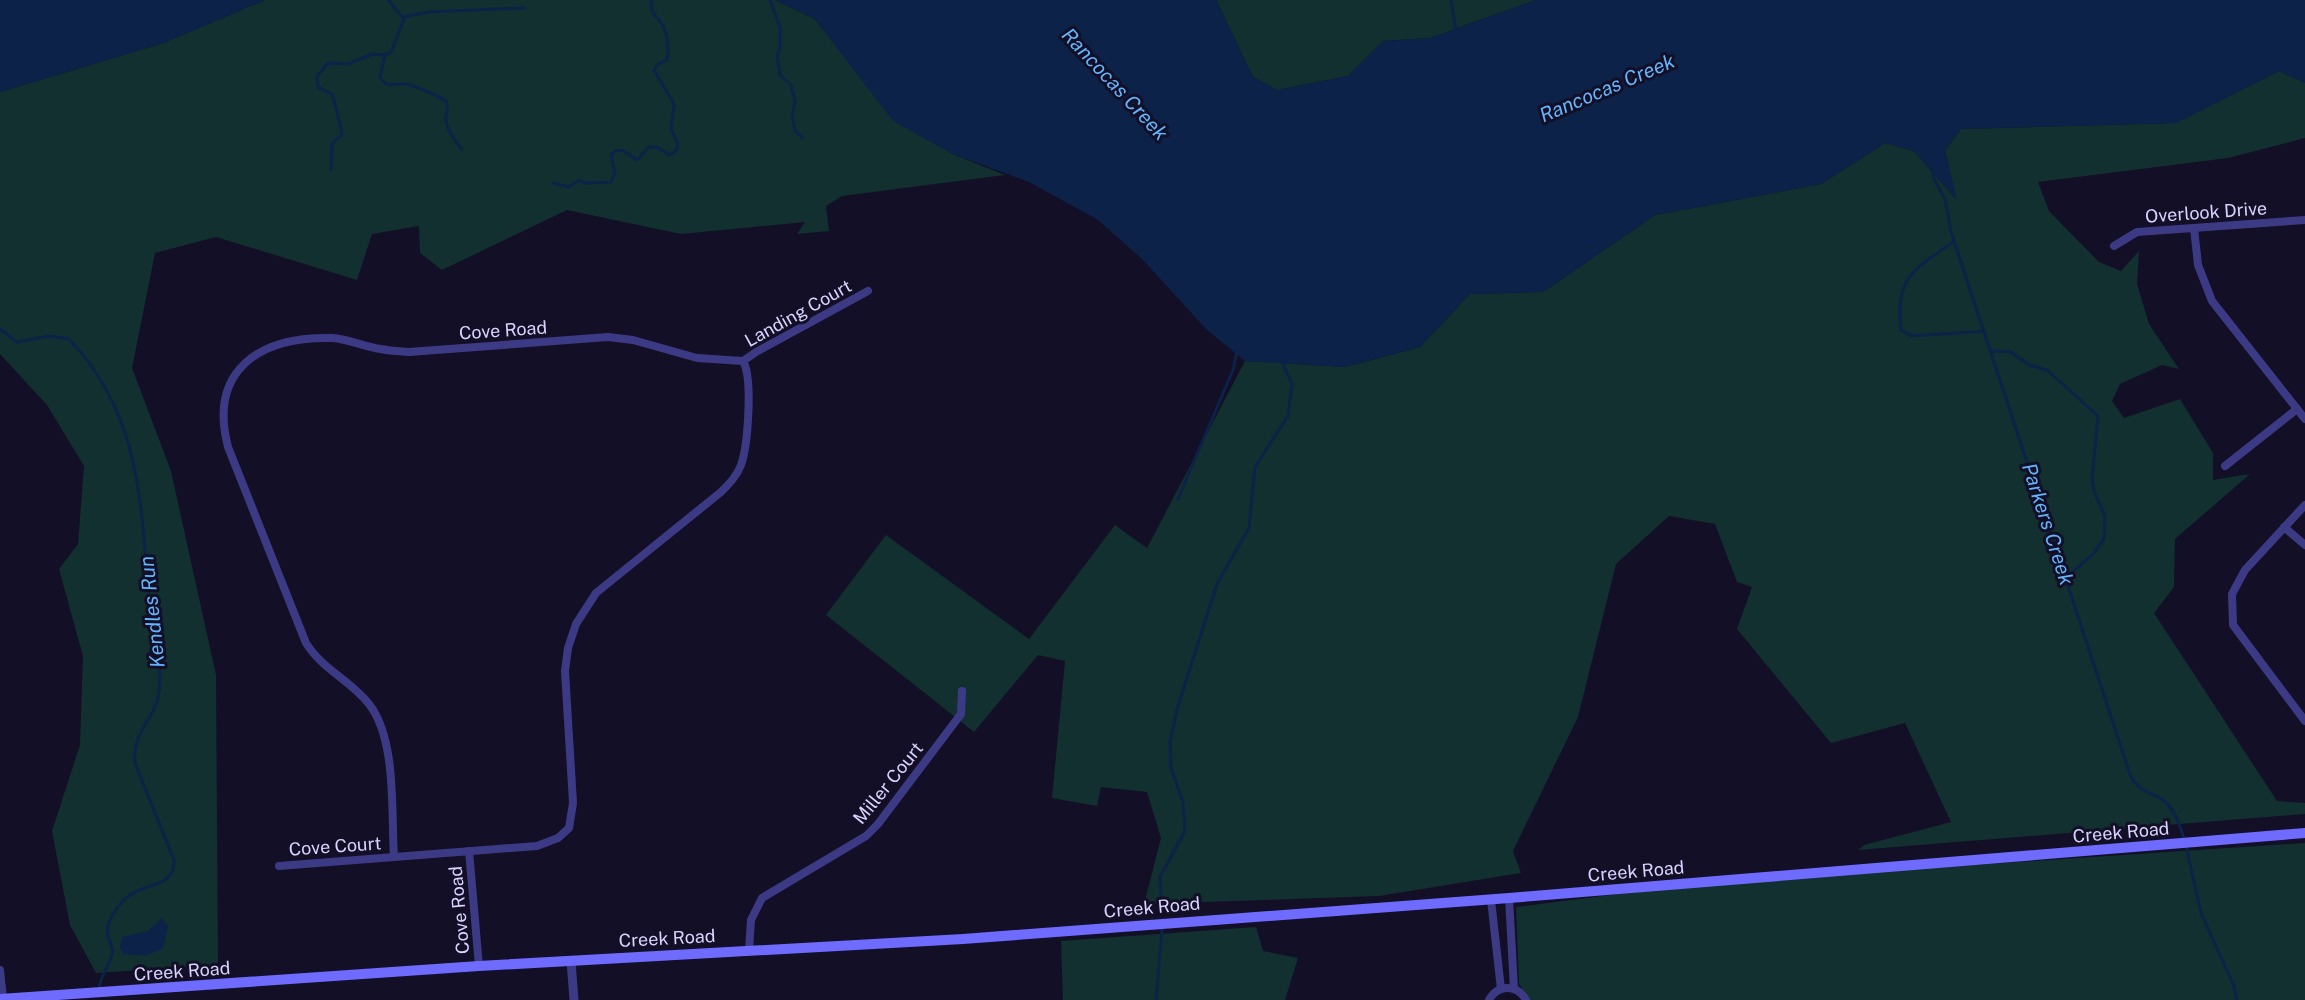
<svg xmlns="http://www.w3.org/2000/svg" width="2305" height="1000" font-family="'Public Sans',sans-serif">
  <rect width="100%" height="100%" fill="#130f26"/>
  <!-- green -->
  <g fill="#12302f">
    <polygon points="265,0 775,0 815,19 894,121 953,154 1005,175 842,196 826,206 829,231 797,234 805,222 681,234 567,210 442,270 420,253 419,226 372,234 357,280 216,237 155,253 132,368 171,471 216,675 218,965 96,973 70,925 52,831 80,745 83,656 59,569 78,544 84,466 47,405 0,354 0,92 163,43"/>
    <polygon points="1216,0 1536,0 1430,38 1383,41 1348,76 1277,90 1253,77"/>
    <polygon points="2279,71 2305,83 2305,138 2228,158 2038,182 2049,211 2099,262 2121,271 2139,251 2137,284 2149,324 2179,369 2162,365 2120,384 2112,401 2124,418 2180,399 2213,453 2213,480 2250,474 2175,539 2174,587 2154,613 2277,801 2305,803 2305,814 1858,850 1864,845 1951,822 1905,723 1831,743 1737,629 1752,587 1737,582 1715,524 1669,516 1616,564 1578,717 1513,851 1521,873 1379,896 1144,904 1161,838 1147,792 1101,787 1097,806 1052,798 1065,661 1038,655 974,732 826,615 886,535 1029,639 1115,525 1147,548 1245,361 1345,367 1420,347 1470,294 1543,292 1655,215 1821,184 1885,143 1914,151 1956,199 1945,150 1961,129 2176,123"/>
    <polygon points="2305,843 2305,1000 1530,1000 1519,984 1516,907 1714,882"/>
    <polygon points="1256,927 1263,951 1298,958 1285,1000 1063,1000 1061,941"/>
  </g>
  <!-- water -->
  <g fill="#0c2248">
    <polygon points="0,0 265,0 163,43 0,92"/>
    <polygon points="775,0 1216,0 1253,77 1277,90 1348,76 1383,41 1430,38 1536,0 2305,0 2305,83 2279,71 2176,123 1961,129 1945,150 1957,200 1914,151 1885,143 1821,184 1655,215 1543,292 1470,294 1420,347 1345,367 1245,361 1207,330 1142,259 1098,220 1029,182 953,154 893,121 815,19"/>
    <polygon points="162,918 168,926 163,948 146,956 123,954 120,947 122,937 148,931"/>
  </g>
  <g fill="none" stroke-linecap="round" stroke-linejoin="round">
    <!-- stream -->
    <g stroke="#0c2248" stroke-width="3">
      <polyline points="770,0 780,27 780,48 777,56 780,75 791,85 795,101 792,116 795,130 802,138"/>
      <polyline points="1451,0 1456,31"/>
      <polyline points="403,17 428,12 525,8"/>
      <path d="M385,55L380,77C389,92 398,80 410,85C422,89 436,95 446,101C450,109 444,113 446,121C448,132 455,141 462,149"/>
      <path d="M1932,169L1934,179L1945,199L1951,232L2131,777C2139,790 2144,790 2156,796C2173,803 2180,824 2184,839"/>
      <path d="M331,170L332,143L342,135C342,132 334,99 332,94L318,87L317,76L328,63L348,64L372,54L384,55L391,52L404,19L388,0"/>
      <path d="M553,183L569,187L579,180L585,183L611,182L615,173L611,155L616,150L624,151L637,160L649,147H657L669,155L676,151L678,144L671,129L674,104L654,70L658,64L667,60C669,50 668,35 663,26C657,15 649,14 652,0"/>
      <path d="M1954,241C1915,270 1894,276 1901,330L1912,336L1985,331"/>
      <path d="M0,329L17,342L49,336L69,339C143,417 140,506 150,606C153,634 163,663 159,692C155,721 132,730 135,763L174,860C175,890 140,882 124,900C115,910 105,922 108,937C110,943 114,948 112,955C109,967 100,976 99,989"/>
      <polyline points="1991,351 2011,352 2029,365 2047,370 2098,416 2092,479 2094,491 2105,516 2104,539 2094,553 2065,579"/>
      <polyline points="1178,499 1233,370 1237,351"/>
      <polyline points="2186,846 2201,913 2234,986 2237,1000"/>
      <polyline points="1162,913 1160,877 1185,831 1183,802 1171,768 1170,743 1177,709 1217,584 1249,528 1255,467 1288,416 1292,384 1283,364 1285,361"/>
      <polyline points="1156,1000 1162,929"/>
    </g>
    <!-- minor -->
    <g stroke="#3d3a85" stroke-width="8">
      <polyline points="2194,228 2198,265 2212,301 2305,419"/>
      <polyline points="2114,246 2137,232 2305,220"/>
      <polyline points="743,361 756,352 868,291"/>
      <polyline points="2225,466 2297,409"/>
      <polyline points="2305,505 2245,570 2232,594 2233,625 2305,721"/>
      <polyline points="2284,527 2305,545"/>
      <polyline points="469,851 479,966"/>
      <path d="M279,866L537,846L558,838L569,828L573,803L565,671L568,648L576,624L596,593L721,492C729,484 737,476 741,465C748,445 753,378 743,361L697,358L633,340L608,337L409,352C400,351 390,351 381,349C365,347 349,339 332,338C260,336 208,370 228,447L306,643C322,669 350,680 369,704C397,740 391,812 394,857"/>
      <polyline points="1509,898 1514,989"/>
      <polyline points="1491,900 1501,989"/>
      <polyline points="749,950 751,920 762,898 866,836 878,824 961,714 962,691"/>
      <polyline points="0,970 3,999"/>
      <path d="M1489,1000C1498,984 1517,984 1526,1000"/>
    </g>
    <!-- tertiary -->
    <polyline stroke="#3d3a85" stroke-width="9" points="571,961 574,1000"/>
    <!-- secondary -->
    <polyline stroke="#6f6bff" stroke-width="10" points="0,999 479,966 963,939 1509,898 2305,833"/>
  </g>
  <g text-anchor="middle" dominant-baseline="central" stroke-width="6" stroke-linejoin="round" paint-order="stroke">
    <!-- street labels -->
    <g font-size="18" fill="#d9d4ff" stroke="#130f26">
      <text transform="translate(2206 212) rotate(-4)">Overlook Drive</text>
      <text transform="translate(798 313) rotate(-29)">Landing Court</text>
      <text transform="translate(503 330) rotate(-4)">Cove Road</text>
      <text transform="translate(888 783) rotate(-51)">Miller Court</text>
      <text transform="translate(2121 832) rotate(-5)">Creek Road</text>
      <text transform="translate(335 846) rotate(-4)">Cove Court</text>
      <text transform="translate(1636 871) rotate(-5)">Creek Road</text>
      <text transform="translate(1152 907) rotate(-5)">Creek Road</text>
      <text transform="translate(459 910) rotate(-95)">Cove Road</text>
      <text transform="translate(667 938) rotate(-3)">Creek Road</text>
      <text transform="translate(182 971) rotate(-4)">Creek Road</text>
    </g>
    <!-- water labels -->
    <g font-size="20" font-style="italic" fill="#62b6ff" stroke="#130f26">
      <text transform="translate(1115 84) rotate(47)">Rancocas Creek</text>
      <text transform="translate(1607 88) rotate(-23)">Rancocas Creek</text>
      <text transform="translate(2048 524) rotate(72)">Parkers Creek</text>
      <text transform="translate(152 612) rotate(-96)">Kendles Run</text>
    </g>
  </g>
</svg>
